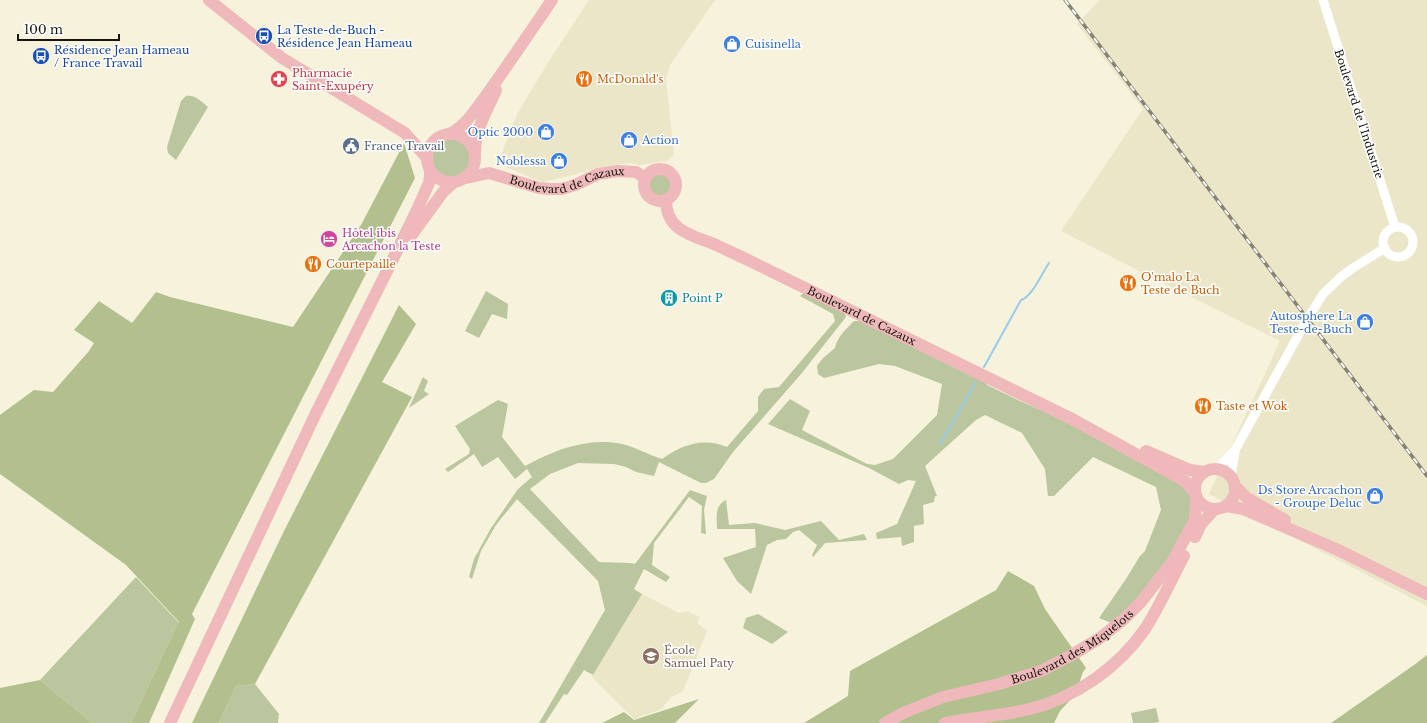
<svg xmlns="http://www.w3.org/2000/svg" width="1427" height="723" font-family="'Libre Baskerville',serif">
  <rect width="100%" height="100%" fill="#f6f2dc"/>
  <!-- built -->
  <g fill="#ece6c8">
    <polygon points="589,0 715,0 670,65 666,79 674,155 667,161 639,165 629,163 596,168 574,175 542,182 504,166 500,158 517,114 549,61"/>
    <polygon points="1100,0 1427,0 1427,606 1209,494 1280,341 1147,275 1061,231 1143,109 1077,24"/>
    <polygon points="642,594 679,613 688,611 700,617 697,623 707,631 683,691 670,698 662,709 634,719 592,677"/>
  </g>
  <!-- green -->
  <g fill="#bac69d">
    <path d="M186,96C195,94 201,101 208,107L176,160L168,153L167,147L181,101Z"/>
    <circle cx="451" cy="158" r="19"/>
    <circle cx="660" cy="184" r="12"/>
    <polygon points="486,291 508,304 507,319 492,314 479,338 465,331"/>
    <path d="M805,292L844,311L846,317L801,374L733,452L714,479L706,483H701L659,462L654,476L636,472L626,467L614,464L578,463L550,474L530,489L599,562L630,563L635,564L690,490L707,496L704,510L706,534L701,533L702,506L689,497L654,543L652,565L670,577L666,582L644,569L634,589L642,594L593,675L584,670L567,695L564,694L545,723H539L605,610L598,581L517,499L496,525L481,551L472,579L469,577L474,559L491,528L518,489L532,477L527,469L515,479L498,457L482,467L474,454L448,472L445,469L469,454L470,449L455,426L498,400L508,404L502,437L525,466C555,450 587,437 622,444C635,447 649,455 662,459C682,445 702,437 727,447L758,411V397L764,389L779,387L835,321L833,314L800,296Z"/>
    <path d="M854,321H864L985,380L987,385L1020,401L1075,425L1183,485L1192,496V518L1168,561L1138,599L1114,624L1099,618L1126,579L1140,556L1145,551L1161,510L1156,487L1093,457L1054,496H1048L1045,469L1022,433L985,415L976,420L925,466L937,496H935L934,502L923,505L924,524L914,526V542L902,546L901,537L877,539L876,533L897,524L916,481L908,480L899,484L869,468L768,424L790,399L810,411L802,430L867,464L875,465L893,459L937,415L942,384L895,366L879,364L824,378L818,374L817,366L823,358L835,348C837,337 847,328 854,321Z"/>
    <polygon points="423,377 428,381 424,391 429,394 409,408"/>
    <path d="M726,500L729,525L755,523L785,530L821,521L839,540L864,534L867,540L825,543L813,557L812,555L817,545L799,530L793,532L786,539L777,540L767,545L751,594L737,581L723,558L756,547L755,529H717C717,518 714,506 726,500Z"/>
    <polygon points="136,577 179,623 175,629 131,723 92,723 40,680"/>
    <polygon points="758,614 788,632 772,644 743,628 746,618"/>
    <polygon points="255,684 279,714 278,723 219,723 236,686"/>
    <polygon points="1156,708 1159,722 1153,723 1133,723 1131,713"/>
  </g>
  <!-- forest -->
  <g fill="#b2c08e">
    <polygon points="404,143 415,178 192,614 195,619 149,723 131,723 175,629 179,622 126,565 0,474 0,415 34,390 53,392 89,351 94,343 74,330 99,301 132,323 156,292 170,297 293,327 361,225"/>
    <polygon points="399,305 416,324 382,382 412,397 255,684 236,686 219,723 192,723 284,531"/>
    <polygon points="1008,571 1034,586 1045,609 1086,668 1083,672 1075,695 1060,711 1054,723 804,723 848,696 850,671 996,590"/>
    <polygon points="1427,655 1427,723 1331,723 1414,665"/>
    <polygon points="40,680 92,723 0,723 0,688"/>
    <polygon points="699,699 675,723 602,723 624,712 634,720"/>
  </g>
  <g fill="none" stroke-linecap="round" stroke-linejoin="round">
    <!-- stream -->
    <g stroke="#99cceb" stroke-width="2">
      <path d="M984,367L1021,300C1032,297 1042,273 1049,263"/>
      <polyline points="940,444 976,382"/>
    </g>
    <!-- minor -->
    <g stroke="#fff" stroke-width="9">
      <polyline points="1323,0 1395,227"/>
      <circle cx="1398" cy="242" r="15"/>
      <polyline points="1217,469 1235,450 1305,323 1323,294 1342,276 1353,268 1385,248"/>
      <polyline points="1231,476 1235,452"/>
    </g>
    <!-- major -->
    <g stroke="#efb9bb" stroke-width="12">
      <polyline points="209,0 282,58 405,133 427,158"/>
      <circle cx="451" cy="158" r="24"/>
      <path d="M449,134C465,127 474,111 485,97C508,65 530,32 552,0"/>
      <path d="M475,153C475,128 487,112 496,90"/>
      <circle cx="660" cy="185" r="16"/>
      <path id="s1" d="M466,178L489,173L539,188L550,189H562L575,185L598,174L618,171L636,172L645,178"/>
      <path id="s2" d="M666,200C666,231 692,235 716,245C725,249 735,254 744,258L1074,420L1185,481L1194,492"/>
      <polyline points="411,236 443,192 453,183"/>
      <polyline points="1146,451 1190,470 1204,472"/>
      <circle cx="1215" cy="489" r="20"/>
      <polyline points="1235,486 1247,498 1285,520"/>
      <polyline points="1226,506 1243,509 1336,549 1427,594"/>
      <polyline points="1195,537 1201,524 1214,510"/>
      <polyline points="170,723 316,413 392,261 417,210 429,183 430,177 430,170"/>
      <path id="s3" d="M885,723L903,713L943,697L999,684L1041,671L1070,656L1100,638L1125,618L1141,602L1172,562L1195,520L1196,499"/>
      <path d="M945,723C973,717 1002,716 1030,709C1075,698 1119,667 1145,629C1160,606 1171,580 1184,556"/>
    </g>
    <defs>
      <polyline id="rail" points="1065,0 1427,476"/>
    </defs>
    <!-- rail casing -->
    <use href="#rail" stroke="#868374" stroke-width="3.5"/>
    <!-- rail -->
    <use href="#rail" stroke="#fff" stroke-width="2" stroke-dasharray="6" stroke-linecap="butt"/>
  </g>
  <!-- icons -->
  <defs>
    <symbol id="bus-disc" viewBox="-11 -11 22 22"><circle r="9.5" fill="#1a4fb4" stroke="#fff"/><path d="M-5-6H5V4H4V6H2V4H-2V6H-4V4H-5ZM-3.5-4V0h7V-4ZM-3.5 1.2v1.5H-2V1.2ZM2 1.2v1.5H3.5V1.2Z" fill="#fff"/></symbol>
    <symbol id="shop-disc" viewBox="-11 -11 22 22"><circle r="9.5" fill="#3f7fe0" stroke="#fff"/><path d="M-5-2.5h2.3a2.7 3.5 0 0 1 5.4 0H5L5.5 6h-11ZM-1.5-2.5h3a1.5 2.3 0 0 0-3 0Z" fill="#fff"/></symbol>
    <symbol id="pharmacy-disc" viewBox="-11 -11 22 22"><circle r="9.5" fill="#e0444e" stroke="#fff"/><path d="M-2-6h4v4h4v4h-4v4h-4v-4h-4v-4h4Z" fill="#fff"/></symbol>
    <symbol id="restaurant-disc" viewBox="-11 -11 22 22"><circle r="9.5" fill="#e8710a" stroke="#fff"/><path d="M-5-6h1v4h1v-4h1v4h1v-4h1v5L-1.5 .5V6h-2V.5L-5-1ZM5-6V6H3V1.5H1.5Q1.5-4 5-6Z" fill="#fff"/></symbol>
    <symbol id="civic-disc" viewBox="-11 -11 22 22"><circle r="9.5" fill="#5c6f8a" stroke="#fff"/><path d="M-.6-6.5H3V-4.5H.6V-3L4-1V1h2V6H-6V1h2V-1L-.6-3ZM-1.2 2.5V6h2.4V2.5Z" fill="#fff"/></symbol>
    <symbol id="hotel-disc" viewBox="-11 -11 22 22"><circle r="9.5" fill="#d1479c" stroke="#fff"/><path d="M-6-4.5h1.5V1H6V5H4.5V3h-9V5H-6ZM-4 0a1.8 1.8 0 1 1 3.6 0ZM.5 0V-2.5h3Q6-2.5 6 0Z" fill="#fff"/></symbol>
    <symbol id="building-disc" viewBox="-11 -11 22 22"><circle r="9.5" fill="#0f9aa8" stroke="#fff"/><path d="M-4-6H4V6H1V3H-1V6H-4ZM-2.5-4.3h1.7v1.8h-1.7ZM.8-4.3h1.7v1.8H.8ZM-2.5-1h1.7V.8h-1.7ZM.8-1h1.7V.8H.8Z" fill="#fff"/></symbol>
    <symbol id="school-disc" viewBox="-11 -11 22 22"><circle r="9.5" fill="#8d6e63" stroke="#fff"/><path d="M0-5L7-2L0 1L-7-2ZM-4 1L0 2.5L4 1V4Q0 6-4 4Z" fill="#fff"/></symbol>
  </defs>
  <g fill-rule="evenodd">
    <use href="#bus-disc" x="254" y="26" width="20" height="20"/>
    <use href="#shop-disc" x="722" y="34" width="20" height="20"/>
    <use href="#bus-disc" x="31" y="46" width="20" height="20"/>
    <use href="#pharmacy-disc" x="269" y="69" width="20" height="20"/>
    <use href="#restaurant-disc" x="574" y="69" width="20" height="20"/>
    <use href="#shop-disc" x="536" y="122" width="20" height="20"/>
    <use href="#shop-disc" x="619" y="130" width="20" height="20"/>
    <use href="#civic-disc" x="341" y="136" width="20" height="20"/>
    <use href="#shop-disc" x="549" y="151" width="20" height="20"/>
    <use href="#hotel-disc" x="319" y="229" width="20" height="20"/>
    <use href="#restaurant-disc" x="303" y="254" width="20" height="20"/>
    <use href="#restaurant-disc" x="1118" y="273" width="20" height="20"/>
    <use href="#building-disc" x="659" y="288" width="20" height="20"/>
    <use href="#shop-disc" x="1355" y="312" width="20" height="20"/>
    <use href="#restaurant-disc" x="1193" y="396" width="20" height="20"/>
    <use href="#shop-disc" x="1365" y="486" width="20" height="20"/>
    <use href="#school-disc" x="641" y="646" width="20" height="20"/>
  </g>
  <g text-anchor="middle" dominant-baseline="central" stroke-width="3" stroke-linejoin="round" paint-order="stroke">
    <!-- transit labels -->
    <g font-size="11" fill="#164399" stroke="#fff" text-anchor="start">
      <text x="277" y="30">La Teste-de-Buch -<tspan x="277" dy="13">Résidence Jean Hameau</tspan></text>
      <text x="54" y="50">Résidence Jean Hameau<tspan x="54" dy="13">/ France Travail</tspan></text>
    </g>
    <!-- shop labels -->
    <g font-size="11" fill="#366cbe" stroke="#fff" text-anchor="end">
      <text x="745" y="44" text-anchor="start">Cuisinella</text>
      <text x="533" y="132">Optic 2000</text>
      <text x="642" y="140" text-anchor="start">Action</text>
      <text x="546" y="161">Noblessa</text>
      <text x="1352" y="316">Autosphere La<tspan x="1352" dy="13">Teste-de-Buch</tspan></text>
      <text x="1362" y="490">Ds Store Arcachon<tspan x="1362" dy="13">- Groupe Deluc</tspan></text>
    </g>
    <!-- health labels -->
    <g font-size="11" fill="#be3a42" stroke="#fff" text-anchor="start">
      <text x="292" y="73">Pharmacie<tspan x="292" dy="13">Saint-Exupéry</tspan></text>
    </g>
    <!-- food labels -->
    <g font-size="11" fill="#c56008" stroke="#fff" text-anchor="start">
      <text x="597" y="79">McDonald's</text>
      <text x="326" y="264">Courtepaille</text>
      <text x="1141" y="277">O'malo La<tspan x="1141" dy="13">Teste de Buch</tspan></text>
      <text x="1216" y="406">Taste et Wok</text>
    </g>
    <!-- street labels -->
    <g font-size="11" fill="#17160e" stroke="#fff">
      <text transform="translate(1359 114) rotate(72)">Boulevard de l'Industrie</text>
      <text stroke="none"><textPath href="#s1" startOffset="105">Boulevard de Cazaux</textPath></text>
      <text stroke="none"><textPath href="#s2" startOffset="235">Boulevard de Cazaux</textPath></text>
      <text stroke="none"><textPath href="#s3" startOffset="204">Boulevard des Miquelots</textPath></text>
    </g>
    <!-- service labels -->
    <g font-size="11" fill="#4e5e75" stroke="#fff" text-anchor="start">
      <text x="364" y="146">France Travail</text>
    </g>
    <!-- hotel labels -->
    <g font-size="11" fill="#b23c85" stroke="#fff" text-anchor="start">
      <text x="342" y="233">Hôtel ibis<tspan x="342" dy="13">Arcachon la Teste</tspan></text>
    </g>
    <!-- culture labels -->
    <g font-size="11" fill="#0d838f" stroke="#fff" text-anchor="start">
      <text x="682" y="298">Point P</text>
    </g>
    <!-- education labels -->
    <g font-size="11" fill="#785e54" stroke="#fff" text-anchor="start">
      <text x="664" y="650">École<tspan x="664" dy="13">Samuel Paty</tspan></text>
    </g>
  </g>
  <!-- scale -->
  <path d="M18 34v6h101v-6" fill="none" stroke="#17160e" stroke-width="2"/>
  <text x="24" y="34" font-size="12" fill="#17160e" stroke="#ffffff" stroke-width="3" paint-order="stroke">100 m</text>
</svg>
